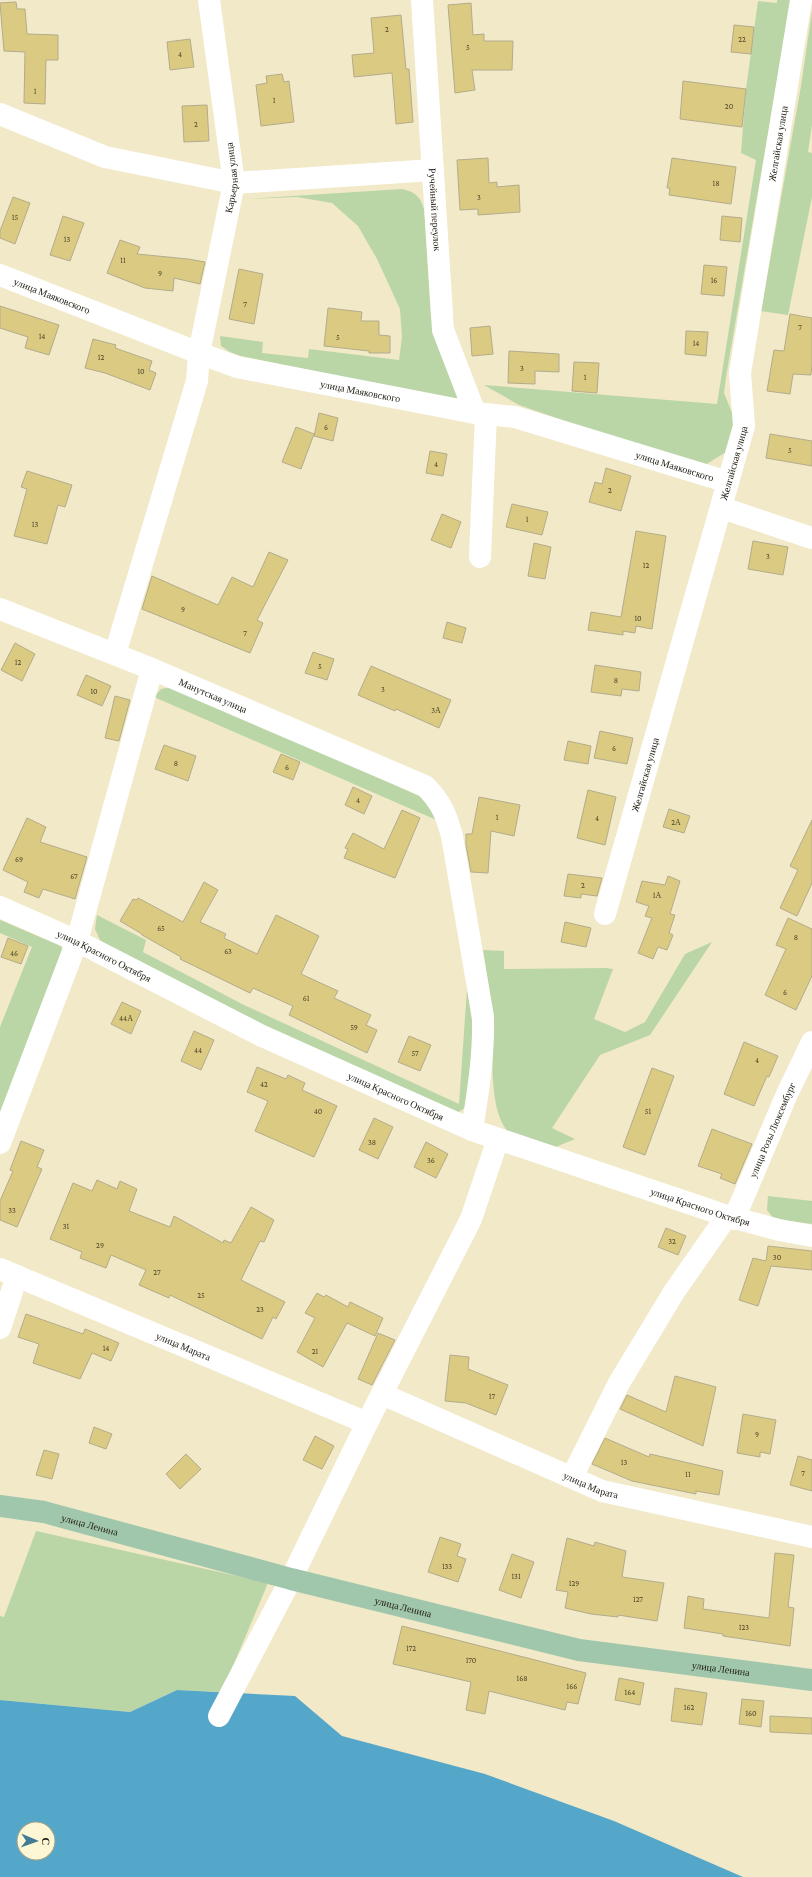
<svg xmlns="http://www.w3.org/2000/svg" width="812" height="1877" font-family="'Crimson Pro',serif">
  <rect width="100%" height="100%" fill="#f1e9c8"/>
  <!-- green -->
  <g fill="#bad6a7">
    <polygon points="777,0 791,0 726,377 724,393 733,415 734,427 726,452 705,465 611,437 519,405 484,385 717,404 756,160 741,153 746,89 758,1 777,3"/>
    <polygon points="812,11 812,125 808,152 812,153 812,197 788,315 761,311 801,86"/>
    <path d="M402,189C415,192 420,196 424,209L431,317L458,397L455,400L241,356L230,352L221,346L220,336L263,342L262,353L308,358L309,349L399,360L402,337L400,309L377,259L358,226L332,203L297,197L246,199Z"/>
    <polygon points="171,687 181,689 428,800 441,822 154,697 161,689"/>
    <path d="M97,915L146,940L143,952L242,1004L459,1104L467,989L474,1034L467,1105C462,1112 456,1113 448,1113L104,949L95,929Z"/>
    <polygon points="0,920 61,946 64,954 0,1128 0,1027 32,947 0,933"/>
    <path d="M712,942L650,1035L600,1055L552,1128L575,1139L546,1151C532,1145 516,1141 506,1129C487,1104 494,1043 492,1011C490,991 486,971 483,950L504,951V969L606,968L613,969L594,1019L625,1032L645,1022L685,954Z"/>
    <polygon points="768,1196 812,1201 812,1224 774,1219 767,1210"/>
    <polygon points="36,1531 268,1583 222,1692 177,1690 130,1712 0,1700 0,1616 4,1617"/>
  </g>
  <!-- water -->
  <path fill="#55a7ca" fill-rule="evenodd" d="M177,1690L295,1696L342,1736L485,1774L614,1821L743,1877H0V1700L130,1712ZM24,1829H48V1853H24Z"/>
  <!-- building -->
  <g fill="#dbca81" stroke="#b3ac8c">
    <polygon points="16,2 17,9 25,9 27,34 58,35 58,60 46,60 45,104 24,103 25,52 4,51 0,3"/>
    <polygon points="471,3 473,35 484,34 484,41 513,41 512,70 472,70 475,90 455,93 448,5"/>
    <polygon points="401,15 406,69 409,69 413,122 396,124 392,73 354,77 352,55 374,53 371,18"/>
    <polygon points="734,25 754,27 751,54 731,52"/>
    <polygon points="190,39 194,67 170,70 167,42"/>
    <polygon points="282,74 284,82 289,81 294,122 261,126 256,85 267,83 266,76"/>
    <polygon points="683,81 746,89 742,127 680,119"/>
    <polygon points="207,105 209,141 184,142 182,106"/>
    <polygon points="488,158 489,183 497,182 497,187 519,185 520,212 478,215 478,209 460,210 457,160"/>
    <polygon points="672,158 736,167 731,204 669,195 670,188 667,188"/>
    <polygon points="13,197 30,203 15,244 0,238 0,231"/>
    <polygon points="63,216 84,223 70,261 50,255"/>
    <polygon points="722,216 742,218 740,242 720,240"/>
    <polygon points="120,240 140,247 137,254 188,259 205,262 200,284 174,278 173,291 145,288 107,273"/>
    <polygon points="704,265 727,267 724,296 701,294"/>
    <polygon points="239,269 263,274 254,324 229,319"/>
    <polygon points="0,306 59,325 49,355 25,348 28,337 0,328"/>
    <polygon points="328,308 362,312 361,321 379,321 379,335 390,336 390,353 369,353 369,351 324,346"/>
    <polygon points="790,314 812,318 812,364 811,375 793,374 790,394 767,391 774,350 784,351"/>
    <polygon points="490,326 493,354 472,356 470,328"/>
    <polygon points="686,331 708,332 706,356 685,354"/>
    <polygon points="93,339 116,345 115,348 152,361 149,370 156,373 150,390 105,373 85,368"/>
    <polygon points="509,351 559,354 559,372 535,371 535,384 508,383"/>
    <polygon points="574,362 599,363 597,393 572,391"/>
    <polygon points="319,413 338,418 333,441 314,436"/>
    <polygon points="296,427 314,434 301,469 282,462"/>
    <polygon points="770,434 812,441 812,466 766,458"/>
    <polygon points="430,451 447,454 443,476 426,473"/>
    <polygon points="606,468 631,476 621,511 589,502 595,482 602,484"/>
    <polygon points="27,471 72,485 65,507 58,505 47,544 14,536 27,489 21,487"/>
    <polygon points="512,504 548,512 542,535 506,527"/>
    <polygon points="442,514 461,522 451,548 431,540"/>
    <polygon points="636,531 666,536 652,629 636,626 635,633 623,631 623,635 588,630 591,612 621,617"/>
    <polygon points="753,541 788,547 783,575 748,569"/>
    <polygon points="534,543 551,547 545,579 528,576"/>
    <polygon points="269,552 288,560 257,620 263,623 250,653 142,609 152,576 218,605 232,577 253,587"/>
    <polygon points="447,622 466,628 462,643 443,638"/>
    <polygon points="15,643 35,654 22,681 1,670"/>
    <polygon points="313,652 334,659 327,680 305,673"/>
    <polygon points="595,665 641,672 639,691 622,689 621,696 591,692"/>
    <polygon points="371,666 451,700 439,728 396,709 395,711 358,695"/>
    <polygon points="86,675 111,686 102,706 77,695"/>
    <polygon points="115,696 130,700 119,741 105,738"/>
    <polygon points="600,731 633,738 627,764 594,758"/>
    <polygon points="568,741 591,746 588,764 564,760"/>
    <polygon points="164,745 196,756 188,781 155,769"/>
    <polygon points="281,754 300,762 293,780 273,772"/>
    <polygon points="353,787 372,796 364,814 345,805"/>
    <polygon points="588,790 616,797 605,845 577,838"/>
    <polygon points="479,797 520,805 514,836 491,831 488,873 471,872 466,845 466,834 472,834"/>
    <polygon points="669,809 690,816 684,833 663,827"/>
    <polygon points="402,810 420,818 395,878 344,858 348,849 345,848 353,833 384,849"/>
    <polygon points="27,818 46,827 40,842 87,857 75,899 43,889 39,898 24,892 28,882 3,870"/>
    <polygon points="812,820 812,883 797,916 780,908 798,870 790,866"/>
    <polygon points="568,874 602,878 597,896 581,894 581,898 564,896"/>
    <polygon points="668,876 680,881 670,914 675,915 669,933 673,935 667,950 658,947 653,959 638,953 652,918 645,916 649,906 636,902 642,881 665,885"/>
    <polygon points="204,882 218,890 200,922 226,934 224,938 257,954 276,915 319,936 301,974 338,991 334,998 371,1015 366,1025 377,1030 367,1053 289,1015 293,1006 253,988 250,993 180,959 181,957 142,935 142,934 120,921 133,899 136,900 138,898 183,922"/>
    <polygon points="788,918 812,929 812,976 796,1010 765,995 786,949 776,945"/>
    <polygon points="565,922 591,928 586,947 561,942"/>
    <polygon points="8,938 28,946 21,964 1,957"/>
    <polygon points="122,1002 141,1011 131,1034 111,1024"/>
    <polygon points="194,1031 214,1040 201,1070 181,1061"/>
    <polygon points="409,1036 431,1045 420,1071 398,1062"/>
    <polygon points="744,1042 778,1056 769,1077 767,1076 754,1106 724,1094"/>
    <polygon points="257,1067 286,1079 288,1075 305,1083 302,1090 337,1106 314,1157 255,1131 268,1101 247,1092"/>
    <polygon points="652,1068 674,1076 645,1155 623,1147"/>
    <polygon points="374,1118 393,1127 378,1159 359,1150"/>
    <polygon points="712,1129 752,1144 735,1184 720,1178 722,1174 698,1166"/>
    <polygon points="21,1141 44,1150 37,1167 42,1169 17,1227 0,1220 0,1201 13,1171 10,1170"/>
    <polygon points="426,1142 448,1154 436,1178 414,1167"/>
    <polygon points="97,1180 117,1189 120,1181 137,1189 129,1211 170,1227 174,1216 223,1243 224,1240 231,1243 251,1207 274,1220 264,1242 260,1241 241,1280 285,1302 276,1319 273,1317 262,1339 170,1295 169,1298 139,1285 146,1270 111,1255 106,1268 80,1258 82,1252 50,1239 73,1183 92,1191"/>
    <polygon points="666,1228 686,1236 678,1255 658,1247"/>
    <polygon points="768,1246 812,1251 812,1270 771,1266 758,1306 739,1300 753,1258 766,1261"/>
    <polygon points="317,1293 324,1297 326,1295 348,1307 350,1302 383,1318 375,1336 347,1323 323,1367 297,1352 315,1318 305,1313"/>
    <polygon points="26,1314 83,1334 85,1329 119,1343 111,1361 92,1353 80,1379 33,1363 39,1344 18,1337"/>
    <polygon points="378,1333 395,1340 372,1385 358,1379"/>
    <polygon points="450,1355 469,1357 468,1369 508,1385 496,1415 466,1403 445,1401"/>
    <polygon points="675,1376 716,1387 703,1446 620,1409 627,1395 666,1412"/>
    <polygon points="743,1414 776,1420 770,1454 760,1452 760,1457 737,1453"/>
    <polygon points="94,1427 112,1434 106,1449 89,1443"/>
    <polygon points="315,1436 334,1446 322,1469 303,1460"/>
    <polygon points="605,1438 649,1457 650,1454 723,1471 719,1495 696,1491 696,1494 632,1481 592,1464"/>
    <polygon points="44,1450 59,1454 52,1479 36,1475"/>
    <polygon points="186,1454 201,1469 180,1489 166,1474"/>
    <polygon points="798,1456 812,1460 812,1491 790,1485"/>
    <polygon points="440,1537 461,1544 457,1556 466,1559 458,1582 428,1572"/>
    <polygon points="567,1538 594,1546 595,1542 626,1551 622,1577 664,1583 657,1621 618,1615 618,1617 591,1614 565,1608 568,1592 556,1590"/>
    <polygon points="775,1553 794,1555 788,1607 794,1608 790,1646 723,1636 723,1634 684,1628 688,1596 704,1599 703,1609 769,1618"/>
    <polygon points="512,1554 534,1562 521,1598 499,1590"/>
    <polygon points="402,1626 586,1673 578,1704 567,1702 565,1710 489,1691 485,1714 466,1710 471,1682 393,1664"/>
    <polygon points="619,1678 644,1683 640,1705 615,1700"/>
    <polygon points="675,1688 707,1693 702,1725 671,1721"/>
    <polygon points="742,1699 764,1701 761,1727 739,1724"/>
    <polygon points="770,1716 812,1718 812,1734 770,1732"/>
  </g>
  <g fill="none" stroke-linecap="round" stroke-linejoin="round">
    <!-- minor -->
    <g stroke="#fff" stroke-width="22">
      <path id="s1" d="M422,0L443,330L475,413"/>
      <polyline points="0,114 105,157 234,183 433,170"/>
      <path id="s2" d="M0,275L199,353L237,367L475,413L515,417L728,482"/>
      <polyline points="722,508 812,538"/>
      <polyline points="480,557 486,414"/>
      <path id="s3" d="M0,609L152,669L425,786C441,802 446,814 452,836L483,1017C484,1056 478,1092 472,1130"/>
      <path id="s4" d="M115,654L197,381L199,353L234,183L209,0"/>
      <path id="s5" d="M0,907L77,941L260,1035L472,1130L727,1216L779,1230L812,1236"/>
      <path id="s6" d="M605,914L744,426L740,373L801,0"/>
      <polyline points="0,1143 77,941 152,669"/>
      <path id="s7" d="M734,1219L787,1094L812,1042"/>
      <path id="s8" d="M0,1269L367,1423"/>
      <polyline points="0,1328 17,1276"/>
      <path id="s9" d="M382,1394L602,1491L812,1537"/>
      <polyline points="572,1477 619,1383 674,1292 727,1216"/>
      <polyline points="219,1716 291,1579 367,1423 471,1219 498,1139"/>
    </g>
    <!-- major -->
    <path stroke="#a0c7ac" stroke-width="22" id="s10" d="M0,1506L44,1512L291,1579L579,1650L812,1680"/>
  </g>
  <g text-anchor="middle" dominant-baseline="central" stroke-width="3" stroke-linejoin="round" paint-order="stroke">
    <!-- number labels -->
    <g font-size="8" fill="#4d472c">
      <text x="387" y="29">2</text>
      <text x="742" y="39">22</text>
      <text x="468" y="47">5</text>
      <text x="180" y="54">4</text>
      <text x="35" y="91">1</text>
      <text x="274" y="100">1</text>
      <text x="729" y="106">20</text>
      <text x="196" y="124">2</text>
      <text x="716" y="183">18</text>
      <text x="479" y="197">3</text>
      <text x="15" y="217">15</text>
      <text x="67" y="239">13</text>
      <text x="123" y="260">11</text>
      <text x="160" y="273">9</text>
      <text x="714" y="280">16</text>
      <text x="245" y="304">7</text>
      <text x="800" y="327">7</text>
      <text x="42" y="336">14</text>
      <text x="338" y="337">5</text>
      <text x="696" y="343">14</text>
      <text x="101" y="357">12</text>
      <text x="522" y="368">3</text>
      <text x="141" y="371">10</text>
      <text x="585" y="377">1</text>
      <text x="326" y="427">6</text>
      <text x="790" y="450">5</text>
      <text x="436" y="464">4</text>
      <text x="610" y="490">2</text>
      <text x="527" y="519">1</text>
      <text x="35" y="524">13</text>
      <text x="768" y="556">3</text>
      <text x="646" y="565">12</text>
      <text x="183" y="609">9</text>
      <text x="638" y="618">10</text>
      <text x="245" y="633">7</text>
      <text x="18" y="662">12</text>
      <text x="320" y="666">5</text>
      <text x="616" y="680">8</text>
      <text x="383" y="689">3</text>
      <text x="94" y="691">10</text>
      <text x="436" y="710">3А</text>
      <text x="614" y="748">6</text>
      <text x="176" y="763">8</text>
      <text x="287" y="767">6</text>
      <text x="358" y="800">4</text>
      <text x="497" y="817">1</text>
      <text x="597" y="818">4</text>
      <text x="676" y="822">2А</text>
      <text x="19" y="859">69</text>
      <text x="74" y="876">67</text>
      <text x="583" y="885">2</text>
      <text x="657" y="895">1А</text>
      <text x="161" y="928">65</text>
      <text x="796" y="937">8</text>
      <text x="228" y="951">63</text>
      <text x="14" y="953">46</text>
      <text x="785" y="992">6</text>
      <text x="306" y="998">61</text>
      <text x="126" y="1018">44А</text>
      <text x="354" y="1027">59</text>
      <text x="198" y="1050">44</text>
      <text x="415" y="1053">57</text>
      <text x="757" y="1060">4</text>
      <text x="264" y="1084">42</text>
      <text x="318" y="1111">40</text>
      <text x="648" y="1111">51</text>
      <text x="372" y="1142">38</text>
      <text x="431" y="1160">36</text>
      <text x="12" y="1210">33</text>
      <text x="66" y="1226">31</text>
      <text x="672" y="1241">32</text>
      <text x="100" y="1245">29</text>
      <text x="777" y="1257">30</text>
      <text x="157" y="1272">27</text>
      <text x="201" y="1295">25</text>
      <text x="260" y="1309">23</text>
      <text x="106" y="1348">14</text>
      <text x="315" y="1351">21</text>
      <text x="492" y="1396">17</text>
      <text x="757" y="1434">9</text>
      <text x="624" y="1462">13</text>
      <text x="803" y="1473">7</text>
      <text x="688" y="1474">11</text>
      <text x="447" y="1566">133</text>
      <text x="516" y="1576">131</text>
      <text x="574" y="1583">129</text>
      <text x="638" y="1599">127</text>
      <text x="744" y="1627">123</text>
      <text x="411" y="1648">172</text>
      <text x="471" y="1660">170</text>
      <text x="522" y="1678">168</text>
      <text x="572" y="1686">166</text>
      <text x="630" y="1692">164</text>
      <text x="689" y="1707">162</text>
      <text x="751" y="1713">160</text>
    </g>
    <!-- street labels -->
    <g font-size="10" fill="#1e1b0f" stroke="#fef7d5">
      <text stroke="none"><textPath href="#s6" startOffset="793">Желгайская улица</textPath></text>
      <text stroke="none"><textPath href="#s4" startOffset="492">Карьерная улица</textPath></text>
      <text stroke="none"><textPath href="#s1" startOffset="210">Ручейный переулок</textPath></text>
      <text stroke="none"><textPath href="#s2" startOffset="56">улица Маяковского</textPath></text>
      <text stroke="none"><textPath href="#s2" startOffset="380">улица Маяковского</textPath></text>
      <text stroke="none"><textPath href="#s6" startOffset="469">Желгайская улица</textPath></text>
      <text stroke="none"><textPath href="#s2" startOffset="704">улица Маяковского</textPath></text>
      <text stroke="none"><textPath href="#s3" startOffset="230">Манутская улица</textPath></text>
      <text stroke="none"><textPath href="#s6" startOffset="145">Желгайская улица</textPath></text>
      <text stroke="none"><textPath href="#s5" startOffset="115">улица Красного Октября</textPath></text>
      <text stroke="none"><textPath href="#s5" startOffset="439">улица Красного Октября</textPath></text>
      <text stroke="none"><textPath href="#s7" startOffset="97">улица Розы Люксембург</textPath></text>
      <text stroke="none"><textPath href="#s5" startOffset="763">улица Красного Октября</textPath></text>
      <text stroke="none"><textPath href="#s8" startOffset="199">улица Марата</textPath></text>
      <text stroke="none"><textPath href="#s9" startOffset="228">улица Марата</textPath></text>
      <text stroke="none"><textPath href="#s10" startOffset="92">улица Ленина</textPath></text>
      <text stroke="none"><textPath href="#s10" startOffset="416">улица Ленина</textPath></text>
      <text stroke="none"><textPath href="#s10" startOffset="740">улица Ленина</textPath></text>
    </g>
  </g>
  <!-- north arrow -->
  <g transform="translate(36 1841) rotate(92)"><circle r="19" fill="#fef7d5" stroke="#a49f86"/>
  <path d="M0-3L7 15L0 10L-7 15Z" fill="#407d94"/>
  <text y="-6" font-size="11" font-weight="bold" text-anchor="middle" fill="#1e1b0f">С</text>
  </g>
</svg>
